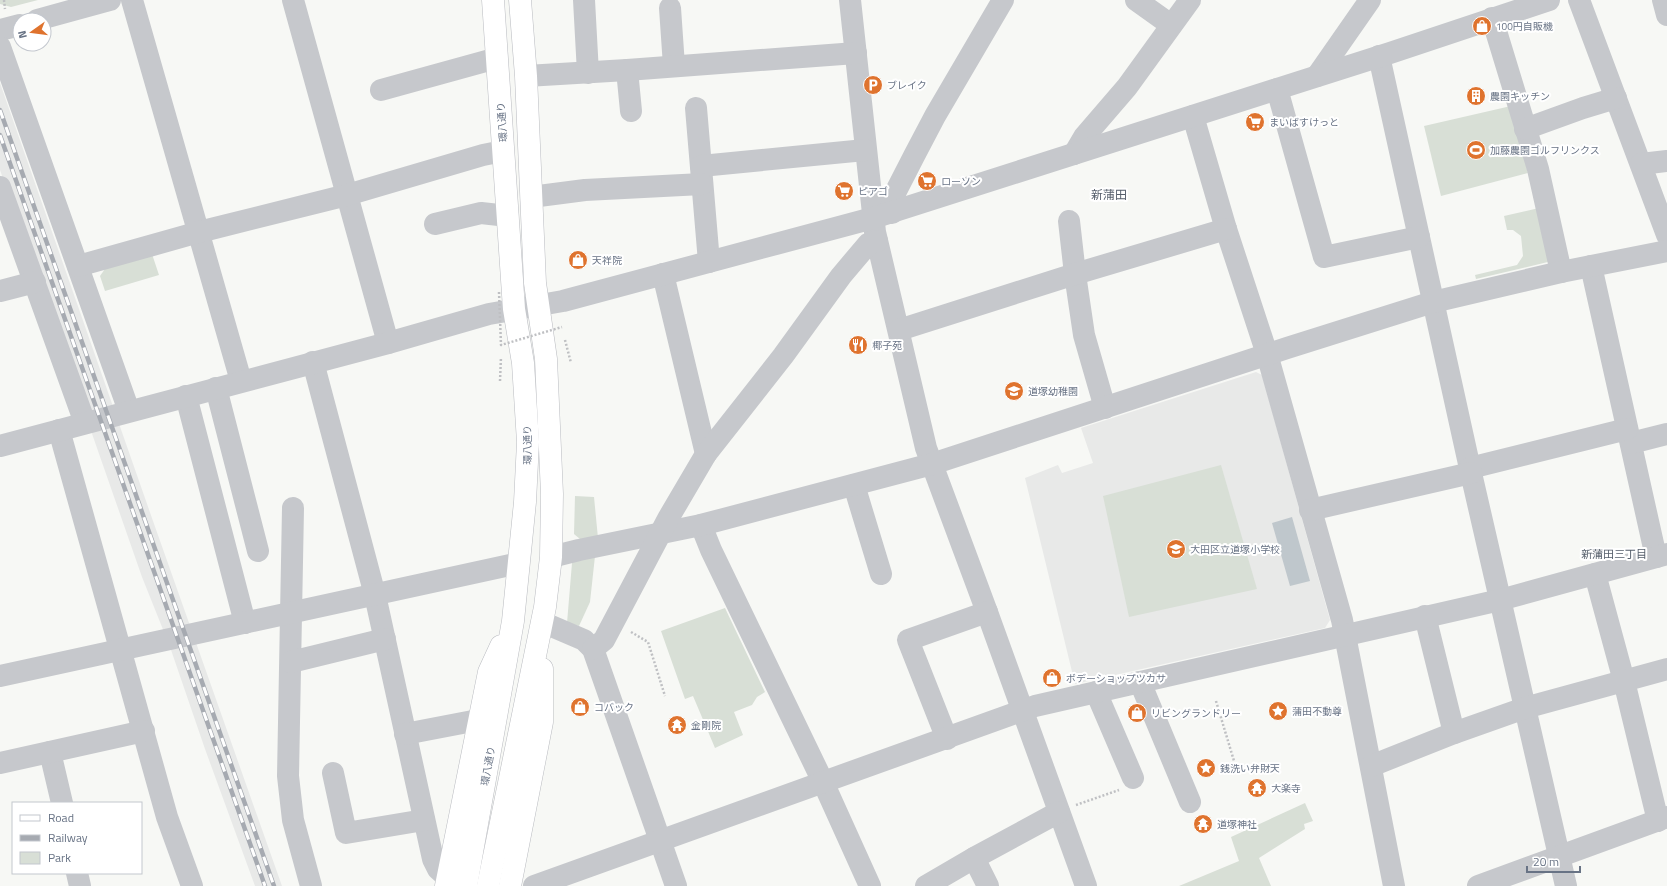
<svg xmlns="http://www.w3.org/2000/svg" width="1667" height="886" font-family="'Titillium Web','Noto Sans JP',sans-serif">
  <rect width="100%" height="100%" fill="#f7f8f5"/>
  <!-- built -->
  <g fill="#e8e9e8">
    <polygon points="0,83 153,521 282,886 255,886 205,749 170,647 142,577 0,170"/>
    <polygon points="1256,372 1262,375 1330,620 1325,628 1075,684 1025,478 1058,465 1062,473 1093,463 1081,428"/>
  </g>
  <!-- green -->
  <g fill="#d8dfd6">
    <polygon points="0,0 38,0 11,7 0,4"/>
    <polygon points="1511,106 1528,173 1441,196 1424,126"/>
    <polygon points="1539,208 1552,261 1476,279 1475,275 1517,265 1523,256 1521,236 1513,230 1507,230 1504,216"/>
    <polygon points="152,254 159,275 105,291 100,276 107,266"/>
    <polygon points="1221,465 1257,589 1129,617 1103,496"/>
    <polygon points="575,496 594,497 598,538 580,539 574,534"/>
    <polygon points="595,556 590,602 579,626 567,623 572,563 574,560"/>
    <polygon points="725,608 765,692 757,697 752,705 734,712 743,735 715,748 693,696 685,699 661,631"/>
    <polygon points="1305,803 1313,821 1304,824 1305,829 1259,858 1271,886 1179,886 1239,861 1231,837"/>
  </g>
  <!-- water -->
  <polygon fill="#bfc7cc" points="1292,517 1310,581 1290,586 1272,523"/>
  <g fill="none" stroke-linecap="round" stroke-linejoin="round">
    <defs>
      <g id="major">
        <polyline points="446,886 489,672 501,646"/>
        <polyline points="466,886 513,621 525,502 528,442 523,363 514,309 493,0"/>
        <polyline points="488,886 545,607 551,557 552,494 546,359 535,283 526,76 520,0"/>
        <polyline points="510,886 542,722 542,669"/>
      </g>
    </defs>
    <!-- major casing -->
    <use href="#major" stroke="#b9bbc0" stroke-width="23"/>
    <!-- path -->
    <g stroke="#bfc0c3" stroke-width="2.5" stroke-dasharray="2 2" stroke-linecap="butt">
      <polyline points="4,0 5,9"/>
      <polyline points="565,340 571,363"/>
      <polyline points="500,381 501,357"/>
      <polyline points="631,632 648,642 665,696"/>
      <polyline points="1216,701 1234,761"/>
      <polyline points="1076,805 1119,790"/>
    </g>
    <!-- minor -->
    <g stroke="#c6c8cc" stroke-width="22">
      <polyline points="132,0 241,381"/>
      <polyline points="293,0 388,343"/>
      <polyline points="584,0 588,73"/>
      <polyline points="850,0 875,232 926,448 987,612 1086,886"/>
      <polyline points="1136,0 1171,25"/>
      <polyline points="1579,0 1667,235"/>
      <polyline points="1663,0 1667,15"/>
      <polyline points="670,8 674,66"/>
      <polyline points="1492,18 1538,169 1561,272"/>
      <polyline points="37,20 110,0"/>
      <polyline points="0,30 20,25"/>
      <polyline points="0,47 129,411"/>
      <polyline points="1379,56 1471,473 1566,886"/>
      <polyline points="627,70 631,111"/>
      <polyline points="526,76 627,70 856,53"/>
      <polyline points="1317,76 1370,0"/>
      <polyline points="1277,89 1324,257 1419,237"/>
      <polyline points="381,90 497,58"/>
      <polyline points="696,108 709,262"/>
      <polyline points="1193,116 1226,229 1267,354 1342,620 1394,886"/>
      <polyline points="1525,129 1583,108 1616,98"/>
      <polyline points="1074,154 1084,137 1127,87 1190,0"/>
      <polyline points="1641,164 1667,161"/>
      <polyline points="701,166 865,150"/>
      <polyline points="0,187 85,423"/>
      <polyline points="531,197 585,190 702,184"/>
      <polyline points="892,213 893,197 914,156 935,116 1003,0"/>
      <polyline points="1069,221 1075,274 1084,335 1105,408"/>
      <polyline points="435,224 481,213 508,216"/>
      <polyline points="78,266 199,232 347,195 483,155 503,151"/>
      <polyline points="1591,266 1656,557"/>
      <polyline points="663,274 706,454"/>
      <polyline points="0,291 35,282"/>
      <polyline points="899,330 1075,274 1226,229"/>
      <polyline points="313,362 375,595 433,859 438,869 447,877"/>
      <polyline points="216,388 258,551"/>
      <polyline points="186,396 245,623"/>
      <polyline points="59,430 167,817 192,886"/>
      <polyline points="1631,443 1667,434"/>
      <polyline points="0,446 388,343 489,314 563,301 873,218 1390,53 1549,0"/>
      <polyline points="1470,468 1627,429"/>
      <polyline points="854,485 881,574"/>
      <polyline points="293,508 288,776 293,820 311,886"/>
      <polyline points="1310,510 1471,473"/>
      <polyline points="701,525 711,550 823,782 870,886"/>
      <polyline points="551,557 579,550 701,525 932,464 1287,348 1433,302 1561,272 1667,251"/>
      <polyline points="1595,574 1624,681 1658,821"/>
      <polyline points="1425,616 1454,733"/>
      <polyline points="542,622 584,640 593,649 676,886"/>
      <polyline points="593,649 604,640 669,517 706,454 783,356 841,276 868,244 877,241"/>
      <polyline points="291,662 385,639"/>
      <polyline points="0,676 519,563"/>
      <polyline points="1140,682 1190,802"/>
      <polyline points="1096,692 1133,778"/>
      <polyline points="405,734 478,720"/>
      <polyline points="947,739 908,640 987,612"/>
      <polyline points="50,752 62,803"/>
      <polyline points="0,763 144,731"/>
      <polyline points="1371,766 1454,733 1525,708 1667,669"/>
      <polyline points="333,773 346,833 424,820"/>
      <polyline points="974,858 988,886"/>
      <polyline points="77,873 80,886"/>
      <polyline points="534,886 1035,706 1500,600 1667,554"/>
      <polyline points="926,886 974,858 1059,812"/>
      <polyline points="1478,886 1667,817"/>
    </g>
    <!-- major -->
    <use href="#major" stroke="#fff" stroke-width="22"/>
    <defs>
      <g id="rail">
        <polyline points="0,110 274,886"/>
        <polyline points="0,135 265,886"/>
      </g>
    </defs>
    <!-- rail casing -->
    <use href="#rail" stroke="#a6aab1" stroke-width="4.5"/>
    <!-- rail -->
    <use href="#rail" stroke="#fff" stroke-width="3" stroke-dasharray="9" stroke-linecap="butt"/>
    <!-- path-bridge -->
    <polyline stroke="#bfc0c3" stroke-width="2.5" stroke-dasharray="2 2" stroke-linecap="butt" points="499,292 501,345 562,327"/>
  </g>
  <!-- icons -->
  <defs>
    <symbol id="shop-disc" viewBox="-11 -11 22 22"><circle r="9.5" fill="#df732e" stroke="#fff"/><path d="M-5-2.5h2.3a2.7 3.5 0 0 1 5.4 0H5L5.5 6h-11ZM-1.5-2.5h3a1.5 2.3 0 0 0-3 0Z" fill="#fff"/></symbol>
    <symbol id="parking-disc" viewBox="-11 -11 22 22"><circle r="9.5" fill="#df732e" stroke="#fff"/><path d="M-3.5-5.5H1a3.5 3.5 0 0 1 0 7H-1V5.5H-3.5ZM-1-3.4V-.6H.8a1.4 1.4 0 0 0 0-2.8Z" fill="#fff"/></symbol>
    <symbol id="building-disc" viewBox="-11 -11 22 22"><circle r="9.5" fill="#df732e" stroke="#fff"/><path d="M-4-6H4V6H1V3H-1V6H-4ZM-2.5-4.3h1.7v1.8h-1.7ZM.8-4.3h1.7v1.8H.8ZM-2.5-1h1.7V.8h-1.7ZM.8-1h1.7V.8H.8Z" fill="#fff"/></symbol>
    <symbol id="supermarket-disc" viewBox="-11 -11 22 22"><circle r="9.5" fill="#df732e" stroke="#fff"/><path d="M-6-5.5h2.5l.6 2H6L4.5 2H-2.5L-4.4-4H-6ZM-1.5 3.2a1.3 1.3 0 1 0 .1 0ZM3 3.2a1.3 1.3 0 1 0 .1 0Z" fill="#fff"/></symbol>
    <symbol id="stadium-disc" viewBox="-11 -11 22 22"><circle r="9.5" fill="#df732e" stroke="#fff"/><path d="M0-5a6.5 5 0 1 0 0 10a6.5 5 0 1 0 0-10ZM-3.5-1.8h7v3.6h-7Z" fill="#fff"/></symbol>
    <symbol id="restaurant-disc" viewBox="-11 -11 22 22"><circle r="9.5" fill="#df732e" stroke="#fff"/><path d="M-5-6h1v4h1v-4h1v4h1v-4h1v5L-1.5 .5V6h-2V.5L-5-1ZM5-6V6H3V1.5H1.5Q1.5-4 5-6Z" fill="#fff"/></symbol>
    <symbol id="school-disc" viewBox="-11 -11 22 22"><circle r="9.5" fill="#df732e" stroke="#fff"/><path d="M0-5L7-2L0 1L-7-2ZM-4 1L0 2.5L4 1V4Q0 6-4 4Z" fill="#fff"/></symbol>
    <symbol id="sight-disc" viewBox="-11 -11 22 22"><circle r="9.5" fill="#df732e" stroke="#fff"/><path d="M0-6L1.8-2.2L6-1.7L2.9 1.2L3.7 5.4L0 3.3L-3.7 5.4L-2.9 1.2L-6-1.7L-1.8-2.2Z" fill="#fff"/></symbol>
    <symbol id="temple-disc" viewBox="-11 -11 22 22"><circle r="9.5" fill="#df732e" stroke="#fff"/><path d="M0-6L5-2H3V0L6.5 2.5H4V6H1.5V3h-3V6H-4V2.5H-6.5L-3 0V-2H-5Z" fill="#fff"/></symbol>
  </defs>
  <g fill-rule="evenodd">
    <use href="#shop-disc" x="1471" y="15" width="22" height="22"/>
    <use href="#parking-disc" x="862" y="74" width="22" height="22"/>
    <use href="#building-disc" x="1465" y="85" width="22" height="22"/>
    <use href="#supermarket-disc" x="1244" y="111" width="22" height="22"/>
    <use href="#stadium-disc" x="1465" y="139" width="22" height="22"/>
    <use href="#supermarket-disc" x="916" y="170" width="22" height="22"/>
    <use href="#supermarket-disc" x="833" y="180" width="22" height="22"/>
    <use href="#shop-disc" x="567" y="249" width="22" height="22"/>
    <use href="#restaurant-disc" x="847" y="334" width="22" height="22"/>
    <use href="#school-disc" x="1003" y="380" width="22" height="22"/>
    <use href="#school-disc" x="1165" y="538" width="22" height="22"/>
    <use href="#shop-disc" x="1041" y="667" width="22" height="22"/>
    <use href="#shop-disc" x="569" y="696" width="22" height="22"/>
    <use href="#sight-disc" x="1267" y="700" width="22" height="22"/>
    <use href="#shop-disc" x="1126" y="702" width="22" height="22"/>
    <use href="#temple-disc" x="666" y="714" width="22" height="22"/>
    <use href="#sight-disc" x="1195" y="757" width="22" height="22"/>
    <use href="#temple-disc" x="1246" y="777" width="22" height="22"/>
    <use href="#temple-disc" x="1192" y="813" width="22" height="22"/>
  </g>
  <g text-anchor="middle" dominant-baseline="central" stroke-width="4" stroke-linejoin="round" paint-order="stroke">
    <!-- poi labels -->
    <g font-size="10" fill="#687385" stroke="#fff" text-anchor="start">
      <text x="1496" y="26">100円自販機</text>
      <text x="887" y="85">ブレイク</text>
      <text x="1490" y="96">農園キッチン</text>
      <text x="1269" y="122">まいばすけっと</text>
      <text x="1490" y="150">加藤農園ゴルフリンクス</text>
      <text x="941" y="181">ローソン</text>
      <text x="858" y="191">ピアゴ</text>
      <text x="592" y="260">天祥院</text>
      <text x="872" y="345">椰子苑</text>
      <text x="1028" y="391">道塚幼稚園</text>
      <text x="1190" y="549">大田区立道塚小学校</text>
      <text x="1066" y="678">ボデーショップツカサ</text>
      <text x="594" y="707">コバック</text>
      <text x="1292" y="711">蒲田不動尊</text>
      <text x="1151" y="713">リビングランドリー</text>
      <text x="691" y="725">金剛院</text>
      <text x="1220" y="768">銭洗い弁財天</text>
      <text x="1271" y="788">大楽寺</text>
      <text x="1217" y="824">道塚神社</text>
    </g>
    <!-- street labels -->
    <g font-size="10" fill="#687385" stroke="#fff">
      <text transform="translate(502 122) rotate(-94)">環八通り</text>
      <text transform="translate(527 445) rotate(-90)">環八通り</text>
      <text transform="translate(488 766) rotate(-80)">環八通り</text>
    </g>
    <!-- neighbourhood labels -->
    <g font-size="11" fill="#555e6b" stroke="#fff">
      <text x="1614" y="554">新蒲田三丁目</text>
    </g>
    <!-- quarter labels -->
    <g font-size="12" fill="#555e6b" stroke="#fff">
      <text x="1109" y="194">新蒲田</text>
    </g>
  </g>
  <!-- legend -->
  <rect x="12" y="802" width="130" height="72" fill="#ffffff" stroke="#c3c7ce"/>
  <rect x="20" y="815" width="20" height="6" fill="#ffffff" stroke="#c3c7ce"/>
  <text x="48" y="822" font-size="12" fill="#687385">Road</text>
  <rect x="20" y="835" width="20" height="6" fill="#a6aab1" stroke="#c3c7ce"/>
  <text x="48" y="842" font-size="12" fill="#687385">Railway</text>
  <rect x="20" y="852" width="20" height="12" fill="#d8dfd6" stroke="#c3c7ce"/>
  <text x="48" y="862" font-size="12" fill="#687385">Park</text>
  <!-- north arrow -->
  <g transform="translate(32 32) rotate(256)"><circle r="19" fill="#ffffff" stroke="#c3c7ce"/>
  <path d="M0-3L7 15L0 10L-7 15Z" fill="#df732e"/>
  <text y="-6" font-size="11" font-weight="bold" text-anchor="middle" fill="#687385">N</text>
  </g>
  <!-- scale -->
  <path d="M1527 866v6h53v-6" fill="none" stroke="#687385" stroke-width="2"/>
  <text x="1533" y="866" font-size="12" fill="#687385" stroke="#ffffff" stroke-width="3" paint-order="stroke">20 m</text>
</svg>
